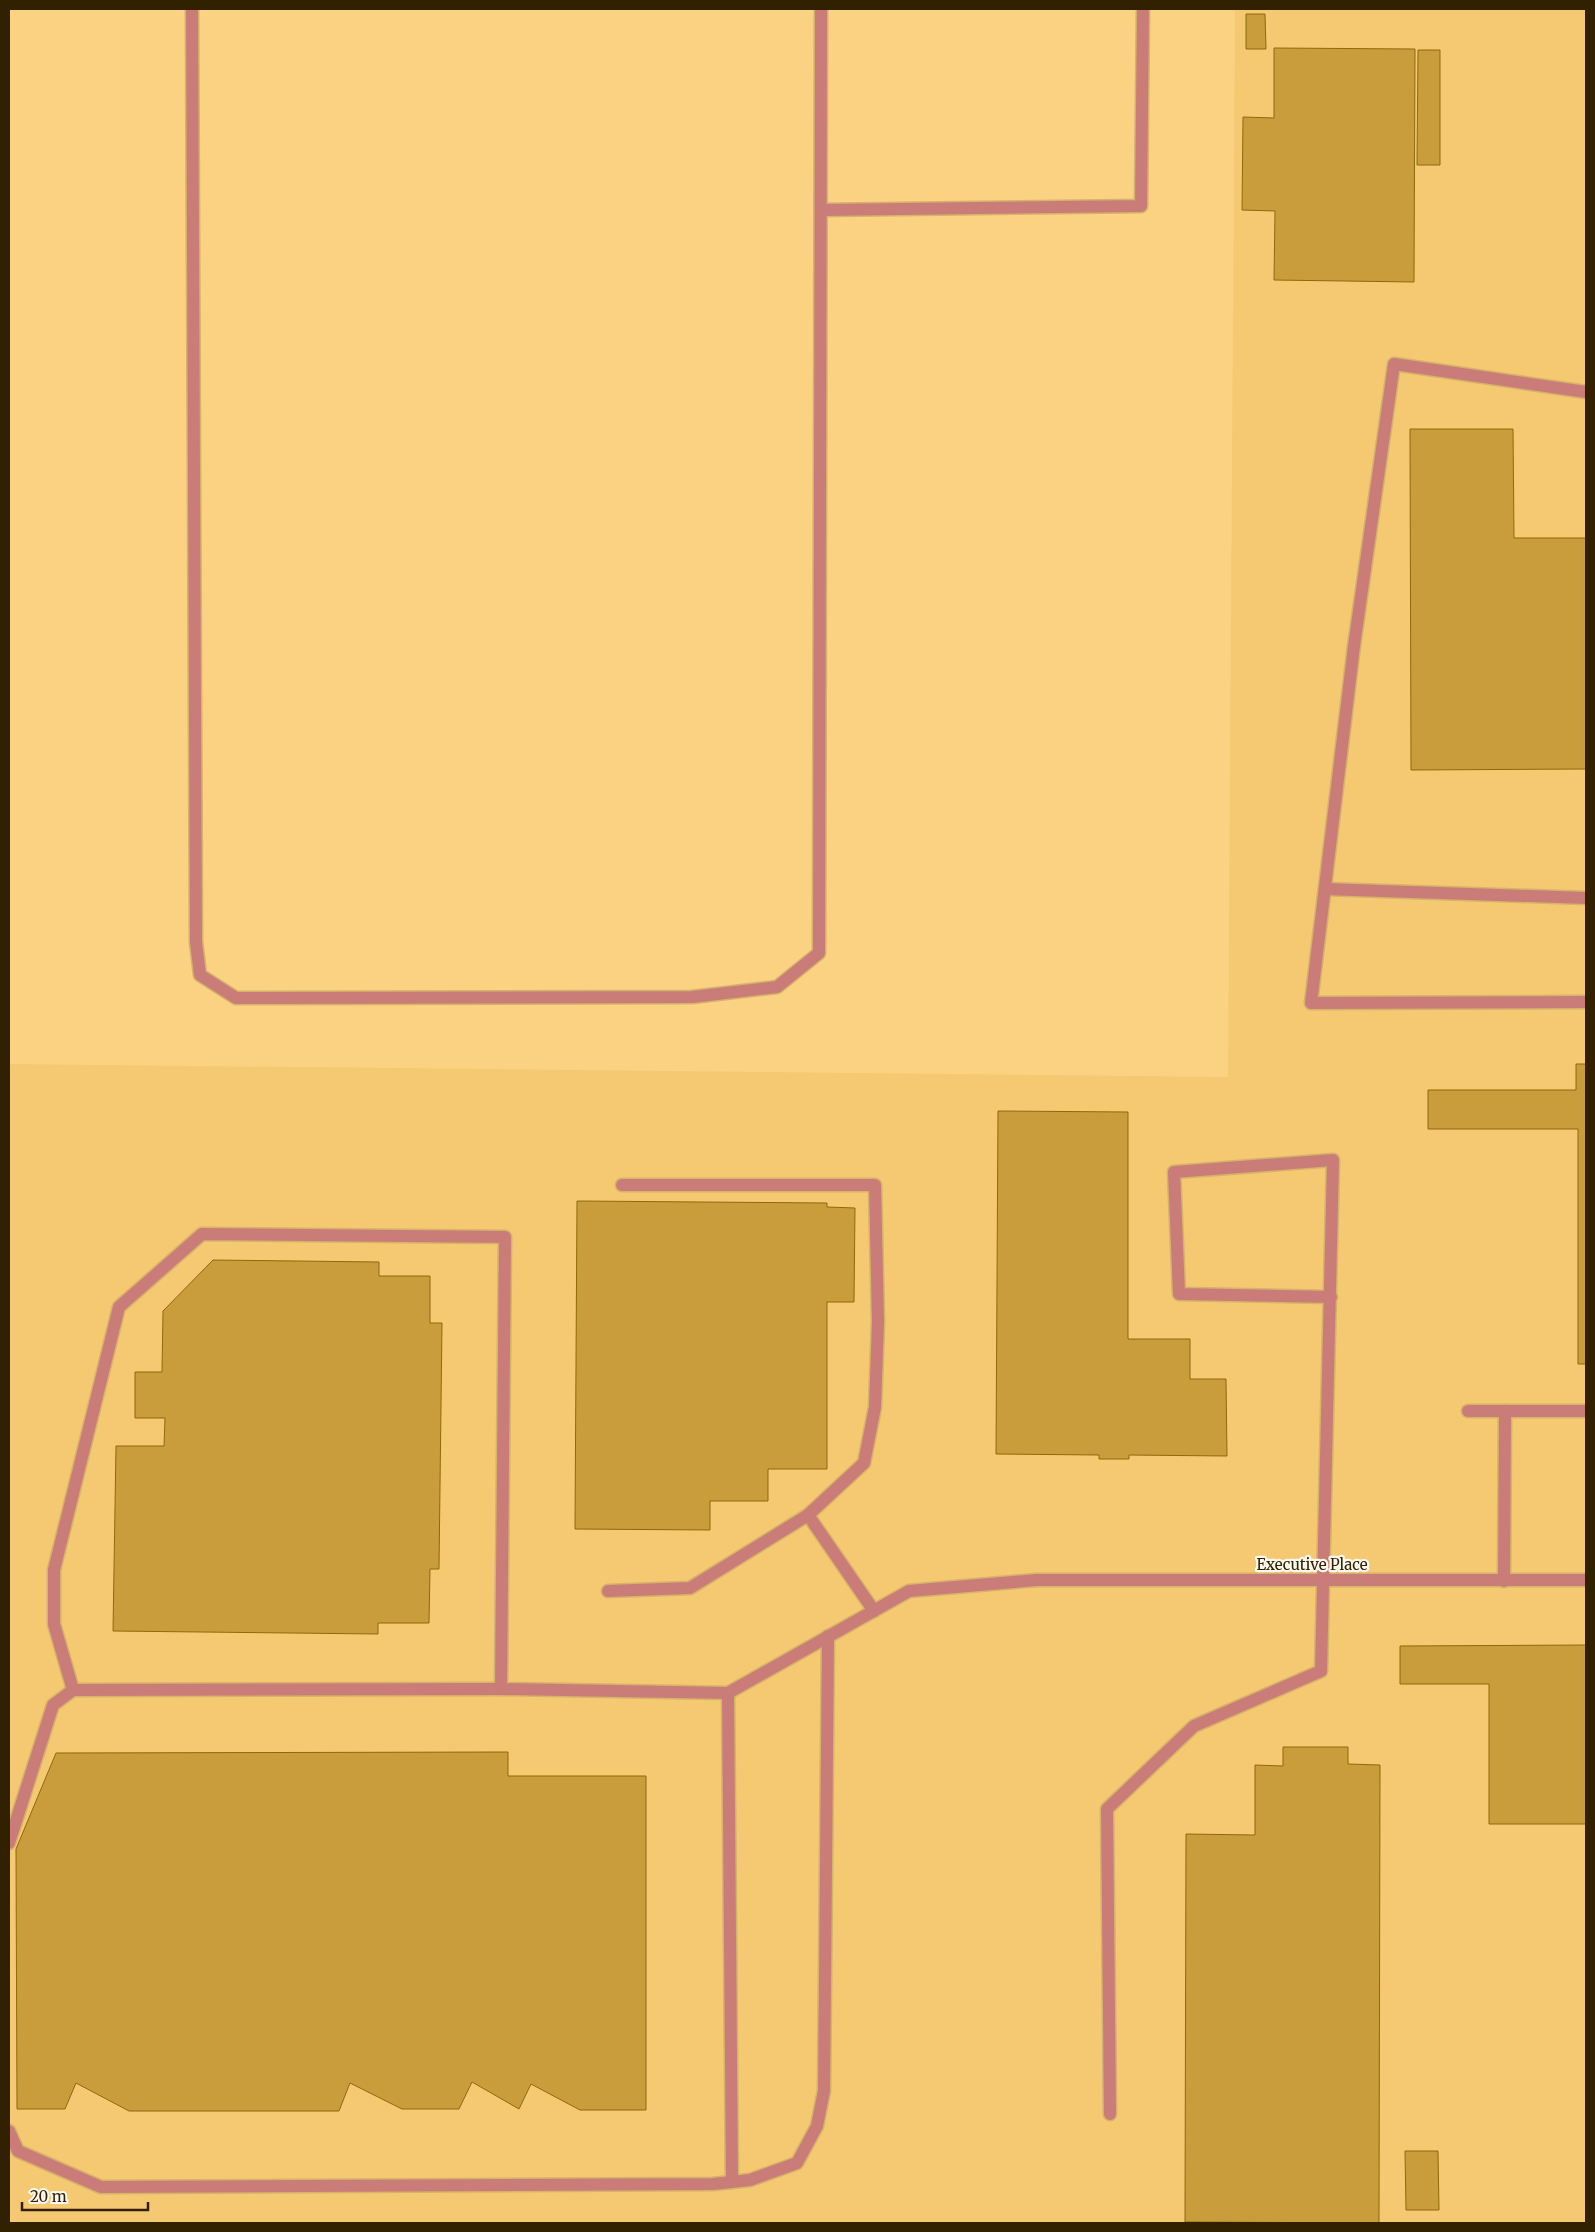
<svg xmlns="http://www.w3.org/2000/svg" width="1595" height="2232" font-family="Merriweather,serif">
  <rect width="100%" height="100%" fill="#fad282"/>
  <!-- built -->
  <polygon fill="#f5c971" points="1235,9 1586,9 1586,2223 9,2223 9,1064 1228,1077"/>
  <!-- building -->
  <g fill="#c99d3b" stroke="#8e690b">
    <polygon points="1246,14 1265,14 1266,49 1246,49"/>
    <polygon points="1274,48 1415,49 1414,282 1274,280 1275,211 1242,210 1243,117 1274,118"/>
    <polygon points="1418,50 1440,50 1440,165 1417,165"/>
    <polygon points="1410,429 1513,429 1514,538 1586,538 1586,769 1411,770"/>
    <polygon points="1576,1064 1586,1064 1586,1364 1578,1364 1578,1129 1428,1129 1428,1090 1576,1090"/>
    <polygon points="998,1111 1128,1112 1128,1339 1190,1339 1190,1379 1226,1379 1227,1456 1129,1455 1129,1459 1099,1459 1099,1455 996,1454"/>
    <polygon points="577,1201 827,1203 827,1207 855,1208 854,1302 827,1302 827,1469 768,1469 768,1501 710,1501 710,1530 575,1529"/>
    <polygon points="213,1260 379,1262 379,1276 430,1276 430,1323 442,1323 439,1569 430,1569 429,1623 378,1623 378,1634 113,1631 116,1446 164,1446 165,1418 135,1418 135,1372 162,1372 163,1311"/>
    <polygon points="1586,1645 1586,1824 1489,1824 1489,1684 1400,1684 1400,1646"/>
    <polygon points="1283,1747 1348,1747 1348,1764 1380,1765 1379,2223 1185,2222 1186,1834 1255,1835 1255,1765 1283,1766"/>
    <polygon points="508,1752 508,1776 646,1776 646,2110 580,2110 531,2084 519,2109 472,2082 459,2109 402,2109 350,2083 339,2111 129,2111 76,2083 65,2109 17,2109 16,1849 56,1753"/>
    <polygon points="1405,2151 1438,2151 1439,2210 1406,2210"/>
  </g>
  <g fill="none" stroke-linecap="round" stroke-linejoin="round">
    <defs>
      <g id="lane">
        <polyline points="192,9 196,942 200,975 236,998 692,997 777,987 819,953 821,9"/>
        <polyline points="821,210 1141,206 1143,9"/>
        <polyline points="1586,392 1394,364 1354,646 1311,1003 1586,1002"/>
        <polyline points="1325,889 1586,898"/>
        <polyline points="622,1185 875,1185 878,1322 875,1407 864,1463 808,1515"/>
        <polyline points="1468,1411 1586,1411"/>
        <polyline points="1504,1581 1505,1411"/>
        <polyline points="608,1591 690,1588 808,1515 874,1611"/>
        <polyline points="73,1690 54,1624 54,1570 119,1307 202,1234 505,1237 501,1689 728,1693 909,1591 1037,1580"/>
        <polyline points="728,1693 732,2182"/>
        <polyline points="9,1843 53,1705 73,1690 501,1689"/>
        <polyline points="1110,2114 1107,1809 1194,1726 1321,1671 1333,1160 1174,1172 1179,1294 1331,1297"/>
        <polyline points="9,2131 18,2151 101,2187 713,2184 750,2180 797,2163 817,2126 824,2091 828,1636"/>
      </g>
      <polyline id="street" points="1037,1580 1586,1580"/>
    </defs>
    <!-- lane casing -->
    <use href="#lane" stroke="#d6b26b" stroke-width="15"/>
    <!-- street casing -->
    <use href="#street" stroke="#d6b26b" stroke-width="15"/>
    <!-- lane -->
    <use href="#lane" stroke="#ca7d78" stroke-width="12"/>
    <!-- street -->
    <use href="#street" stroke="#ca7d78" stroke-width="12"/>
  </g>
  <g text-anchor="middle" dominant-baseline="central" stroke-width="4.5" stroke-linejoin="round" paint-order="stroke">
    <!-- street labels -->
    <g font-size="15" fill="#312100" stroke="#fcf8f0">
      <text x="1312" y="1564">Executive Place</text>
    </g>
  </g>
  <!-- border -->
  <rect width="1595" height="2232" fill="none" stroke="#312100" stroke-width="20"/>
  <!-- scale -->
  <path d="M22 2202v8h126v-8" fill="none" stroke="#312100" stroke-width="2.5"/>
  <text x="30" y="2202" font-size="15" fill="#312100" stroke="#fcf8f0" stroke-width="4" paint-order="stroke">20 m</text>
</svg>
